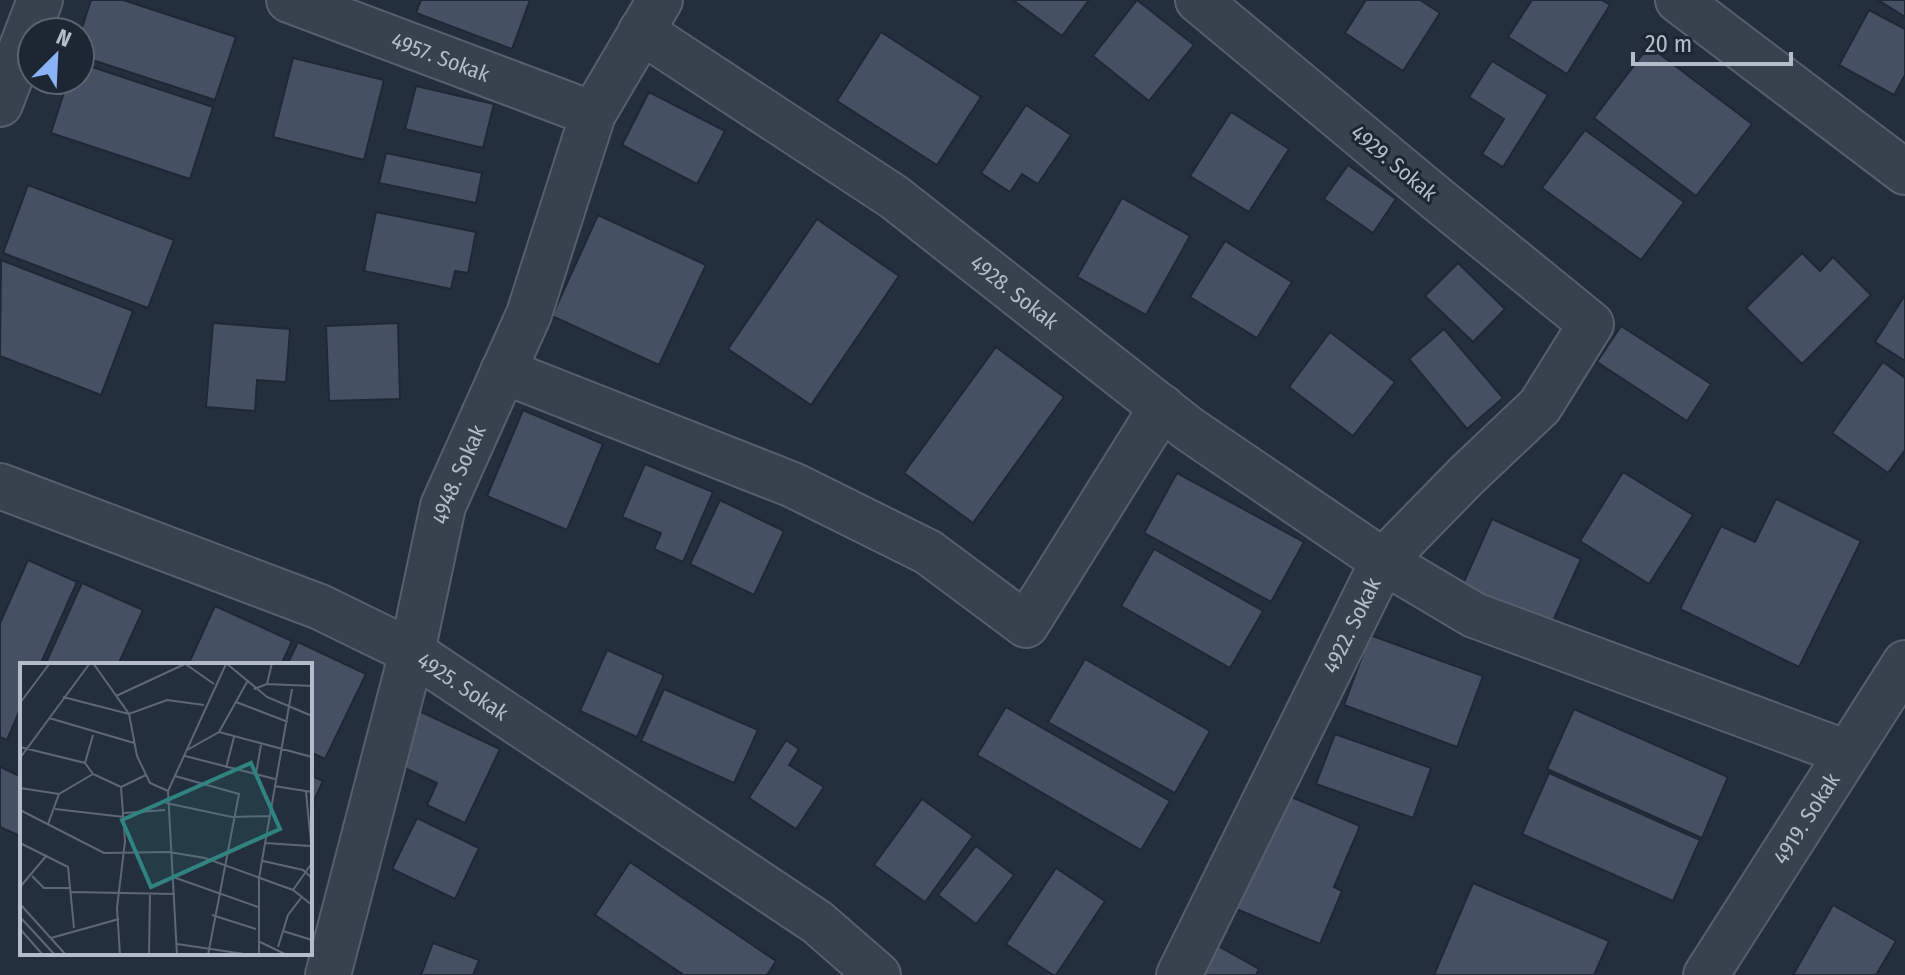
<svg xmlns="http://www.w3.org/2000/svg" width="1905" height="975" font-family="'Fira Sans Condensed',sans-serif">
  <rect width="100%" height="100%" fill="#242f3e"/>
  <!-- building -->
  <g fill="#455162" stroke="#1f2835" stroke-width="2">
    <polygon points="91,0 123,0 236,37 215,100 80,56 80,34"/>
    <polygon points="421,0 530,0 512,49 416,13"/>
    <polygon points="1013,0 1089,0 1062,36"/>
    <polygon points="1137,0 1194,45 1149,101 1093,56"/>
    <polygon points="1366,0 1420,0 1440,13 1403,71 1345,33"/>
    <polygon points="1532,0 1602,0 1610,5 1567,74 1508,37"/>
    <polygon points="1878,0 1905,0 1905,17"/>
    <polygon points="1869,10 1905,29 1905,75 1894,95 1839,65"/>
    <polygon points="881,32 981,97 937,165 837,101"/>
    <polygon points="1649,46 1752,124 1696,196 1594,118"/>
    <polygon points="293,58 384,80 364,160 273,137"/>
    <polygon points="1492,61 1548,95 1503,167 1482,154 1504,119 1469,97"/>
    <polygon points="80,63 213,107 190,179 51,133 68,80 80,80"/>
    <polygon points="416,86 494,104 483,148 405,129"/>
    <polygon points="649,92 725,131 697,184 622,145"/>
    <polygon points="1026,105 1071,135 1038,184 1022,174 1010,192 981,173"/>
    <polygon points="1231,112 1289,149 1249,212 1190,176"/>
    <polygon points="1585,130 1684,202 1641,260 1542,188"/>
    <polygon points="386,153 482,173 476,203 379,183"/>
    <polygon points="1348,165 1396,199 1373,233 1324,199"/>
    <polygon points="28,185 174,240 148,308 3,253"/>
    <polygon points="1122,198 1190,236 1146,315 1077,277"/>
    <polygon points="376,212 476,232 468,273 455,271 451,289 364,271"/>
    <polygon points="598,215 706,265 659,365 552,316"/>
    <polygon points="817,219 899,276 811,405 728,349"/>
    <polygon points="1225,241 1292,282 1257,338 1190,297"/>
    <polygon points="1802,253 1820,271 1833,257 1871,295 1802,364 1746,308"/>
    <polygon points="1,260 133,311 101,395 0,356"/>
    <polygon points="1458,263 1505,309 1473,342 1425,296"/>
    <polygon points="1905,295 1905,361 1875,342"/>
    <polygon points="213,323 290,329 286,382 257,380 255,411 206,407"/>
    <polygon points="398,323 400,399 329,401 326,326"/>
    <polygon points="1621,326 1711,384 1687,421 1597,362"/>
    <polygon points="1444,329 1503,398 1467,429 1409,359"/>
    <polygon points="1330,332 1395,382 1353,436 1289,387"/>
    <polygon points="996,347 1064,397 973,523 904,473"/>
    <polygon points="1883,362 1905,378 1905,450 1888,473 1832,433"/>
    <polygon points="523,410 603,444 567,530 487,496"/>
    <polygon points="645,464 713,492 683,562 654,549 661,533 622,517"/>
    <polygon points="1623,472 1693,515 1649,584 1580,541"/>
    <polygon points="1177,473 1304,542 1271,602 1144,533"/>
    <polygon points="1776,499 1861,541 1799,667 1680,609 1721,526 1755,542"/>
    <polygon points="720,500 784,531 754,595 690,564"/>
    <polygon points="1492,519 1581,559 1548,632 1459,593"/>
    <polygon points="1154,549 1263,611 1230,668 1121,606"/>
    <polygon points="28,560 77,582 40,665 22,665 22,705 7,740 0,737 0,623"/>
    <polygon points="82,583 143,610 118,665 45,665"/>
    <polygon points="215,606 292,641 281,665 188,665"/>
    <polygon points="1370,635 1483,676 1457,747 1344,705"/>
    <polygon points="298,642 366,674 325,759 310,752 310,665 287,665"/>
    <polygon points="607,650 664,675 637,737 580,711"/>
    <polygon points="1085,659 1210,731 1175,793 1048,722"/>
    <polygon points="664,689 758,730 734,783 641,741"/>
    <polygon points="1006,707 1170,801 1141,850 977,755"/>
    <polygon points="415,709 500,749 465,823 427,805 437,783 390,761"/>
    <polygon points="1574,709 1728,777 1702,838 1547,769"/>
    <polygon points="1335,734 1431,768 1413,818 1316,784"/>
    <polygon points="786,740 799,749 789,765 824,787 796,829 749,798"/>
    <polygon points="0,767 22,777 22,837 0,827"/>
    <polygon points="1549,773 1700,840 1673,901 1522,834"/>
    <polygon points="310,775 323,781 310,809"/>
    <polygon points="1282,793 1360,826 1334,887 1342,891 1320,944 1234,908"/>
    <polygon points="922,799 973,836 925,902 874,865"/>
    <polygon points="417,818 479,848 455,899 392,869"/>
    <polygon points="976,846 1014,875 976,924 938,895"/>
    <polygon points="630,862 776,961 767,975 684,975 595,915"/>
    <polygon points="1056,868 1105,901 1056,975 1053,975 1006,944"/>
    <polygon points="1473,883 1609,941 1594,975 1434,975"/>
    <polygon points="1833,905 1896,941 1876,975 1793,975"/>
    <polygon points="1204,938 1259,969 1256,975 1183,975"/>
    <polygon points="433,943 479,960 473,975 421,975"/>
  </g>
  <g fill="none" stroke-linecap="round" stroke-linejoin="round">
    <defs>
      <g id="minor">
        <path id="s1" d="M289,0L593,114"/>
        <polyline points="1678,0 1905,172"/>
        <path id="s2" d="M641,31L894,197L1189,429L1383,561L1474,615L1847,753"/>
        <polyline points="0,104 40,0"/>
        <polyline points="503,371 793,485 928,552 1026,625 1162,407"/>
        <path id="s3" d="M0,486L320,607L412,652L817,922L878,975"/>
        <path id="s4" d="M328,975L412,652L443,506L529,314L593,114L660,0"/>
        <path id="s5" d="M1179,975L1383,561L1466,476L1540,406L1591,324L1436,198L1198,0"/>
        <path id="s6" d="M1706,975L1905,663"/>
      </g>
    </defs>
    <!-- minor casing -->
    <use href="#minor" stroke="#565f6c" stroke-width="48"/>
    <!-- minor -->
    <use href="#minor" stroke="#38414e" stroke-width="44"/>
  </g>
  <g text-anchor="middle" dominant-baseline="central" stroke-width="6" stroke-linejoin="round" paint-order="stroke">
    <!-- street labels -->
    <g font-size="22" fill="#b4bcc9" stroke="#1d2633">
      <text stroke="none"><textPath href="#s1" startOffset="162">4957. Sokak</textPath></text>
      <text transform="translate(1394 163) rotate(40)">4929. Sokak</text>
      <text stroke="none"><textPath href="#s2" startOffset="456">4928. Sokak</textPath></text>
      <text stroke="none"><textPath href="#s4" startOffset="518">4948. Sokak</textPath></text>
      <text stroke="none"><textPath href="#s5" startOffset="390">4922. Sokak</textPath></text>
      <text stroke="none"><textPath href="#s3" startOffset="506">4925. Sokak</textPath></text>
      <text stroke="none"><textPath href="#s6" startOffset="186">4919. Sokak</textPath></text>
    </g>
  </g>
  <!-- overview -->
  <g transform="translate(20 663)">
    <rect width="292" height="292" fill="#242f3e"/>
    <path fill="none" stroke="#5e6776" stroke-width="2" d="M73,0L109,51L117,93L130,120L148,128M164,0L194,21M206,0L247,34L292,53M247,21L292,23M234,26L247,21L252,0M96,33L165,1M43,34L109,51L147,37L184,42M216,39L268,59M0,40L30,0M29,55L114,80M199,69L292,94M0,84L65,100L73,111L101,124L105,178L97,245L100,292M167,87L199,69L227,19M165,93L255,116M0,95L70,0M65,100L73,72M206,105L214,74M236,111L241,82M155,113L219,131L188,292M254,123L292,129M101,124L126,112M0,125L39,131L73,111M286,129L292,190M146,140L212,154L250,153M35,146L104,154M0,147L84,190L149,189L185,195L273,227L292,242M104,150L145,147M28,161L39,131M0,180L48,204L54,265M245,180L290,183M243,198L283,207L292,215M12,213L24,225H51M153,214L238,244M0,224L27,192M273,227L292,200M51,229L155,231M0,241L46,292M192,252L236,266M0,254L35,292M0,266L23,292M263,268L292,277M31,275L99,256M238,278L267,292M157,281L231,292M258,284L268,252L281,235M129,292L130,232M157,292L148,128L206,1M239,292V215L272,26"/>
    <path fill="#308480" fill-opacity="0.15" stroke="#308480" stroke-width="4" d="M231,100L260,166L131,224L102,157Z"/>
    <rect width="292" height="292" fill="none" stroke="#b4bcc9" stroke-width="4"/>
  </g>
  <!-- north arrow -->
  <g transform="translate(56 56) rotate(24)"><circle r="38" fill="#1d2633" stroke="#59626f" stroke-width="2"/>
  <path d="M0-6L14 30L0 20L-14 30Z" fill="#8ab4f8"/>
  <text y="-12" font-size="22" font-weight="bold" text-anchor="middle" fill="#b4bcc9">N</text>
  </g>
  <!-- scale -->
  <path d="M1633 52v12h158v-12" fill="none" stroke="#b4bcc9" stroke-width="4"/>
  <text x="1645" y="52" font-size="24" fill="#b4bcc9" stroke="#1d2633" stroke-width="6" paint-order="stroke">20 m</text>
</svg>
